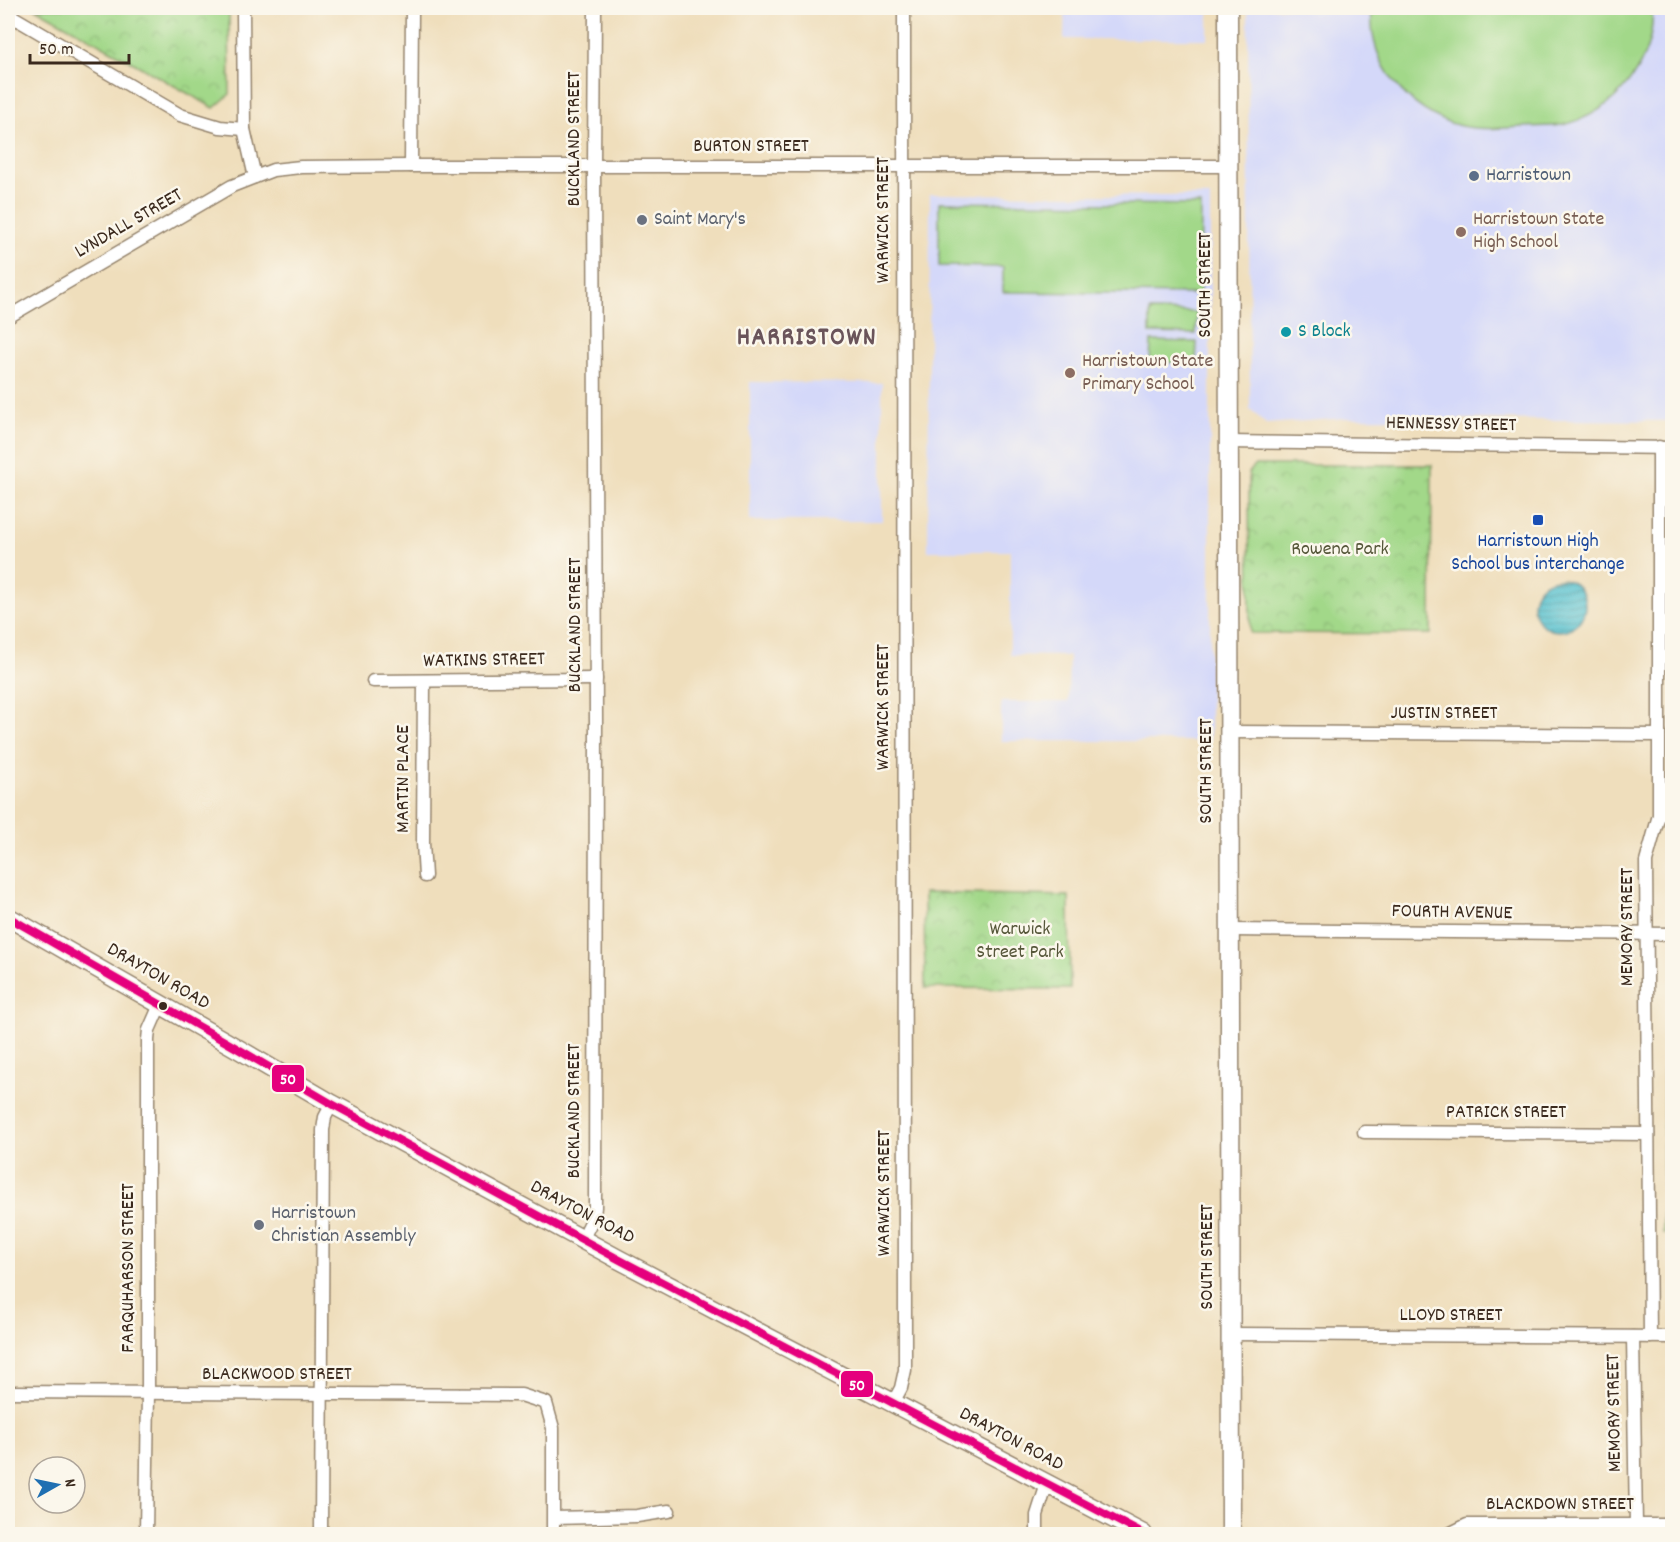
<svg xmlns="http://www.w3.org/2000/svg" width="1680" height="1542" font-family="Dekko,sans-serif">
  <defs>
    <pattern id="park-crowns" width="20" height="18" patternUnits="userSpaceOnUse" patternTransform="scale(1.5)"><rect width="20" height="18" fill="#a2d889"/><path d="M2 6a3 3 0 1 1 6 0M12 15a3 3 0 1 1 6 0" fill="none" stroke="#8cba76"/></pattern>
    <pattern id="water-rules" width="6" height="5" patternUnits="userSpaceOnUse" patternTransform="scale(1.5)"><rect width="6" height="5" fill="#55c1cf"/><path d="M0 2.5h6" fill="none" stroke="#489da7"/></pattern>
  </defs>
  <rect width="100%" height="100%" fill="#fbf7ec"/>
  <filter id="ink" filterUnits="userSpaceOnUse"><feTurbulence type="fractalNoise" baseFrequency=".0167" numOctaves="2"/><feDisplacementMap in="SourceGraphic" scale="12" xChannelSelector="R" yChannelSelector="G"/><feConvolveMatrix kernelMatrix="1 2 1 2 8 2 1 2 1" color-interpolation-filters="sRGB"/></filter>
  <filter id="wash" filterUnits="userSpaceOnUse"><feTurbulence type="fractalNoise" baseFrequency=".008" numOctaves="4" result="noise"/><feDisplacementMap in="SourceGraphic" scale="24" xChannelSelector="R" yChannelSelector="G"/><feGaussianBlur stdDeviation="1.35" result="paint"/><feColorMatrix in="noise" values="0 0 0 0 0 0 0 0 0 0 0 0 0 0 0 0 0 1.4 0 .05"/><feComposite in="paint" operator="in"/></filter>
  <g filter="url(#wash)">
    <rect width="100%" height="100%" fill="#efdebc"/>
    <!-- built -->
    <g fill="#d4d8f9">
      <polygon points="1065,8 1208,8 1208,39 1064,39"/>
      <polygon points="1248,8 1672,8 1672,421 1347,418 1266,424 1250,409"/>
      <polygon points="930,194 1210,196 1210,741 1001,741 1001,702 1068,702 1069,656 1010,655 1010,551 928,551"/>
      <polygon points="750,382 882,383 882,521 750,521"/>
    </g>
    <!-- park -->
    <g fill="url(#park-crowns)" stroke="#6e8154" stroke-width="1.5">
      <polygon points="35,8 229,8 230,94 214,108"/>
      <polygon points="1255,465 1432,465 1431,634 1250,633 1249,473"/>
      <polygon points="924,893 1069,896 1070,989 925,988"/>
      <polygon points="1664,1034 1672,1034 1672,1234 1663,1234"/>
    </g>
    <!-- garden -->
    <g fill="#a2d889" stroke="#6e8154" stroke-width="1.5">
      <path d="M1372,8H1652C1657,61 1614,115 1562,125C1548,127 1534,126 1520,127C1501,128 1480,130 1461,126C1408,113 1367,63 1372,8Z"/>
      <polygon points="939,202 1201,205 1200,294 1003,292 1003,267 939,266"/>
      <polygon points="1150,311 1197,312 1196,334 1150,333"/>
      <polygon points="1151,341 1197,342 1196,363 1150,362"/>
    </g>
    <!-- water -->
    <circle fill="url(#water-rules)" stroke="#487676" stroke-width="1.5" cx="1559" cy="605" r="26"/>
  </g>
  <g filter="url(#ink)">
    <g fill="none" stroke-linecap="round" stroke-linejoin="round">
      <defs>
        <g id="street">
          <polyline points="243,8 244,129 255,177"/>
          <polyline points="8,14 180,115 220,127 244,129"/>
          <polyline points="411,166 412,8"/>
          <polyline points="8,317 232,186 255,177 273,170 301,167 411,166 1229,166"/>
          <polyline points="1229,442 1672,448"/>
          <polyline points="373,681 596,679"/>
          <polyline points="424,681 423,843 425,876"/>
          <polyline points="1229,732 1659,735"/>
          <polyline points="1230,930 1672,934"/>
          <polyline points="1364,1132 1648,1134"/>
          <polyline points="582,1240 594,1216 595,1207 596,719 594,167 595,8"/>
          <polyline points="1230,1334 1672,1337"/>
          <polyline points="1633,1337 1636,1525"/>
          <polyline points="1650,1337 1646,862 1659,815 1659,447"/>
          <polyline points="8,1392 521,1395 546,1403 553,1428 553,1534"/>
          <polyline points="893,1403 901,1388 905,1370 904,8"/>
          <polyline points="554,1518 637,1516 669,1511"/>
          <polyline points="146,1534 148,1393 148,1040 149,1030 160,1005"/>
          <polyline points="321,1534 323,1130 325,1117 332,1104"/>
          <polyline points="1037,1534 1037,1515 1047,1484"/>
          <polyline points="1449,1534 1467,1525 1672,1525"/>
        </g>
        <g id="secondary">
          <polyline points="1228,8 1231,1534"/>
          <polyline points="8,917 240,1050 332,1104 620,1260 1143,1534"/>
        </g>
      </defs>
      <!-- street casing -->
      <use href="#street" stroke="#95846d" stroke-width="15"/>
      <!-- secondary casing -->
      <use href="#secondary" stroke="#95846d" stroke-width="21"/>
      <!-- street -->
      <use href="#street" stroke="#fff" stroke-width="12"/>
      <!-- secondary -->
      <use href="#secondary" stroke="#fff" stroke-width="18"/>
      <defs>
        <polyline id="bus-1" points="8,917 240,1050 332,1104 620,1260 1143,1534"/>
      </defs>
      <!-- bus-1 casing -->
      <use href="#bus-1" stroke="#fbf7ec" stroke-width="12"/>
      <!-- bus-1 -->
      <use href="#bus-1" stroke="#e5007d" stroke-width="8"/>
    </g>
  </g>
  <!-- markers -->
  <circle fill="#5c6f8a" stroke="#fbf7ec" stroke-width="2" cx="1474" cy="176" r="6"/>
  <g fill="#6b7280" stroke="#fbf7ec" stroke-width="2">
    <circle cx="642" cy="220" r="6"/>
    <circle cx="259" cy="1225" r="6"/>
  </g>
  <g fill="#8d6e63" stroke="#fbf7ec" stroke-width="2">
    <circle cx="1461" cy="232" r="6"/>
    <circle cx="1070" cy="373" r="6"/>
  </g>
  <circle fill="#0f9aa8" stroke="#fbf7ec" stroke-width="2" cx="1286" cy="332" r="6"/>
  <rect fill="#1a4fb4" stroke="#fbf7ec" stroke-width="2" x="1532" y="514" width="12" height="12" rx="3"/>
  <circle fill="#3b2a1e" stroke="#fbf7ec" stroke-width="2" cx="163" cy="1006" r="5"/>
  <g text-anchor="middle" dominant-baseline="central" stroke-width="5" stroke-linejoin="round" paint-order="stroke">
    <!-- street labels -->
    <g font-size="20" fill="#3b2a1e" stroke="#fbf7ec">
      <text transform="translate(575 139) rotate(-90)">BUCKLAND STREET</text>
      <text x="751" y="147">BURTON STREET</text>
      <text transform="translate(884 220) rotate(-90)">WARWICK STREET</text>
      <text transform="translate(129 224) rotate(-30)">LYNDALL STREET</text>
      <text transform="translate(1206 285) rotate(-90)">SOUTH STREET</text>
      <text transform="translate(1451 425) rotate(1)">HENNESSY STREET</text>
      <text transform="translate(576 625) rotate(-90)">BUCKLAND STREET</text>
      <text transform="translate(484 661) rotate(-1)">WATKINS STREET</text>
      <text transform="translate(884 707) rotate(-90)">WARWICK STREET</text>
      <text x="1444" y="714">JUSTIN STREET</text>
      <text transform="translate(1207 771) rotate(-90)">SOUTH STREET</text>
      <text transform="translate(404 779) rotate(-90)">MARTIN PLACE</text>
      <text transform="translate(1452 913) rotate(1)">FOURTH AVENUE</text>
      <text transform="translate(1628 927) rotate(-90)">MEMORY STREET</text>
      <text transform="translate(158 977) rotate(30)">DRAYTON ROAD</text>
      <text transform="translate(575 1111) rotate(-90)">BUCKLAND STREET</text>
      <text x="1506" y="1113">PATRICK STREET</text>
      <text transform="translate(885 1193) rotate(-90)">WARWICK STREET</text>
      <text transform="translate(582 1213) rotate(28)">DRAYTON ROAD</text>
      <text transform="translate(1208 1257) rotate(-90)">SOUTH STREET</text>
      <text transform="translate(129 1268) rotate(-90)">FARQUHARSON STREET</text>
      <text x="1451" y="1316">LLOYD STREET</text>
      <text x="277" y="1375">BLACKWOOD STREET</text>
      <text transform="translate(1615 1413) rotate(-91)">MEMORY STREET</text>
      <text transform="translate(1011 1440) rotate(28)">DRAYTON ROAD</text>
      <text x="1560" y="1505">BLACKDOWN STREET</text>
    </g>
    <!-- service labels -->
    <g font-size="20" fill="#4e5e75" stroke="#fbf7ec" text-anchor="start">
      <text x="1486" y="176">Harristown</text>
    </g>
    <!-- worship labels -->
    <g font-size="20" fill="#5b616d" stroke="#fbf7ec" text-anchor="start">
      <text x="654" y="220">Saint Mary's</text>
      <text x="271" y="1214">Harristown<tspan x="271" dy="23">Christian Assembly</tspan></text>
    </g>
    <!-- education labels -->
    <g font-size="20" fill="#785e54" stroke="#fbf7ec" text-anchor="start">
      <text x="1473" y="220">Harristown State<tspan x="1473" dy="23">High School</tspan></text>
      <text x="1082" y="362">Harristown State<tspan x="1082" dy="23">Primary School</tspan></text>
    </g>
    <!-- culture labels -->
    <g font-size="20" fill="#0d838f" stroke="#fbf7ec" text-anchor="start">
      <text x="1298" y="332">S Block</text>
    </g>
    <!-- transit labels -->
    <g font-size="20" fill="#164399" stroke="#fbf7ec">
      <text x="1538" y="542">Harristown High<tspan x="1538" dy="23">School bus interchange</tspan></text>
    </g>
    <!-- park labels -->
    <g font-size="20" fill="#555639" stroke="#fbf7ec">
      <text x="1340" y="550">Rowena Park</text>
      <text x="1020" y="930">Warwick<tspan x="1020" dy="23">Street Park</tspan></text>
    </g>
    <!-- district labels -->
    <g font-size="26" font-weight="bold" letter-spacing="1.5" fill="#6a545a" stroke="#fbf7ec">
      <text x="807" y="338">HARRISTOWN</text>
    </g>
  </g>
  <g stroke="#fbf7ec" stroke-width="2">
    <rect x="271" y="1064" width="34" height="29" rx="6" fill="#e5007d"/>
    <rect x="840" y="1370" width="34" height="28" rx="6" fill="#e5007d"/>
  </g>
  <g font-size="16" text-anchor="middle" font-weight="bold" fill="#fff">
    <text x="288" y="1084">50</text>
    <text x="857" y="1390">50</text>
  </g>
  <!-- margin -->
  <rect width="1680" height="1542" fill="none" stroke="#fbf7ec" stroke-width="30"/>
  <!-- north arrow -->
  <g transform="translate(57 1485) rotate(81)"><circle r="28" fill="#fbf7ec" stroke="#aea59a" stroke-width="1.5"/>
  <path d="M0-4.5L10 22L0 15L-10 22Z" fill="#1f6fb2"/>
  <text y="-9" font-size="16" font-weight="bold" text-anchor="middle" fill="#3b2a1e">N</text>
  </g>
  <!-- scale -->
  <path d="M30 54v9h99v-9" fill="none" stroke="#3b2a1e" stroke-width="3"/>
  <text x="39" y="54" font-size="18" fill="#3b2a1e" stroke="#fbf7ec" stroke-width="4.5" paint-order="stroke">50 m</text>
</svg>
